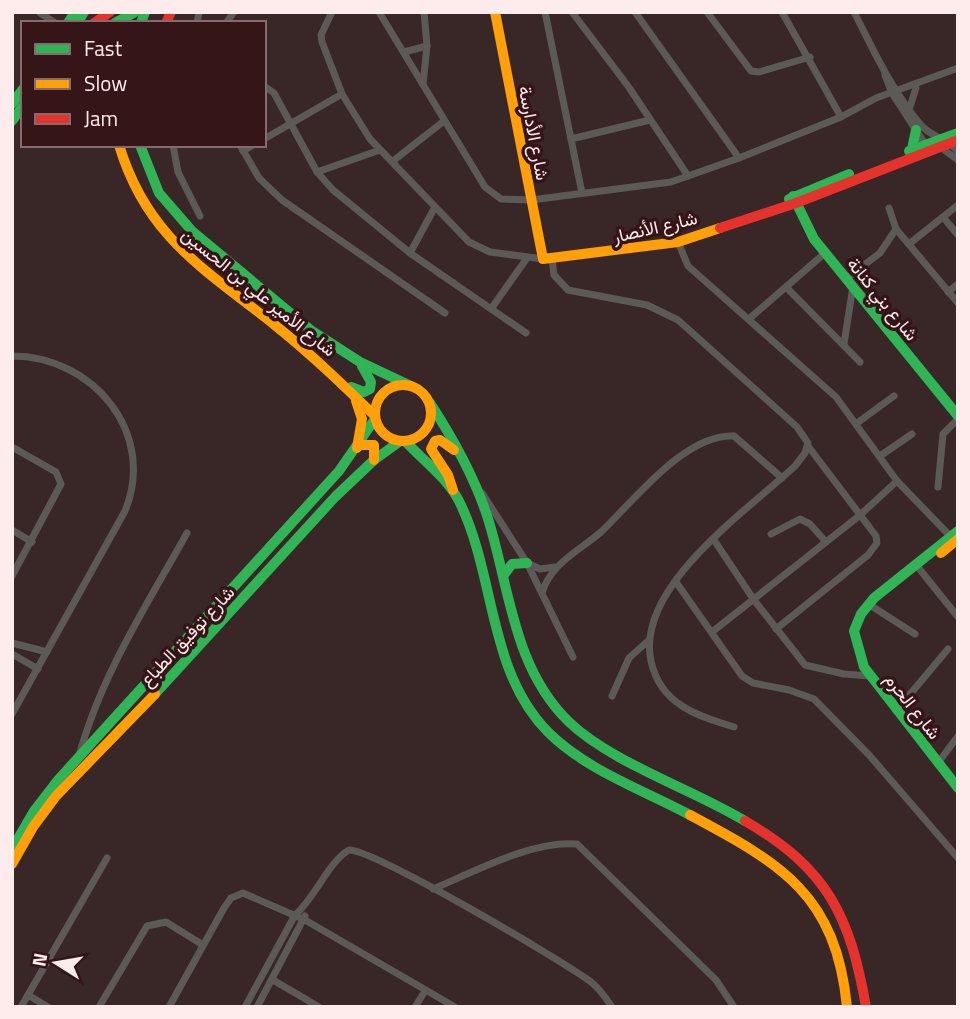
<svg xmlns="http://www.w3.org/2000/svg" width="970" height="1019" font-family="'Titillium Web',Vazirmatn,sans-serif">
  <rect width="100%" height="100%" fill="#392728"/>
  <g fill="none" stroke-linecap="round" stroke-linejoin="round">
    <!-- street -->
    <g stroke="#5b5a57" stroke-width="7">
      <polyline points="39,12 55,23"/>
      <polyline points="379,12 485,187 501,199 531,200 671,182 739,158 841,117 876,98 958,68"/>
      <polyline points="545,12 582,193"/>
      <polyline points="572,12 628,86 688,176"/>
      <polyline points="635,12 739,158"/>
      <polyline points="707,12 751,71 759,72 810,57"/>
      <polyline points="782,12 841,117"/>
      <path d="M854,12C874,51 892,91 920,124C931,138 947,137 958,152"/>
      <polyline points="331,14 321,35 322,42 342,94 370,139 469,242 490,252 543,259"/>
      <polyline points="197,23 199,12"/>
      <polyline points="226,23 234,12"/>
      <polyline points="404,52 427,46"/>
      <polyline points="885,75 892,93 925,144 940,147 958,160"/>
      <polyline points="423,84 427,46 424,12"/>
      <polyline points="264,86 274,93 317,172 333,190 410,253 526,333"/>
      <polyline points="909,110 916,88"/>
      <polyline points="264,139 342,94"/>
      <polyline points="571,139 650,120"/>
      <polyline points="173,145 178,172 200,216"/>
      <polyline points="240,145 259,178 282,200 445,313"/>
      <polyline points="243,151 253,145"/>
      <polyline points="393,161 444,121"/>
      <polyline points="317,172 380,150"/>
      <polyline points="889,208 896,229 958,303"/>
      <polyline points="943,217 958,235"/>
      <polyline points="678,242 688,266 836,397 897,481 952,538"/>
      <polyline points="909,244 958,205"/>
      <polyline points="410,253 435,207"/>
      <path d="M552,259L554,275L568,290L647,305L678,320L797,427L808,443L805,453L795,466C747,511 635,587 651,661C660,704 697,716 734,727"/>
      <polyline points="847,278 880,253 896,229"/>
      <polyline points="787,288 860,362"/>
      <polyline points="948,292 958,284"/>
      <polyline points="491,309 527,258"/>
      <polyline points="750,318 825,253"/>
      <polyline points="844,344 853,286"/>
      <path d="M12,356C93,356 157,433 125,511L12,714"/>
      <polyline points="857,423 894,396"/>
      <polyline points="12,447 56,472 61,484 12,576"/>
      <polyline points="880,456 912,434"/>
      <polyline points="938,487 943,434 958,419"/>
      <polyline points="482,493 527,563 573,657"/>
      <polyline points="12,530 32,542"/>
      <polyline points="771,534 800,519 810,524 826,542"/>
      <polyline points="714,540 754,600 805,665 844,674 870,676"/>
      <polyline points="529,564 540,569 554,567"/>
      <polyline points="917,566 958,617"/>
      <polyline points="676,582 742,676 753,683 789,690 814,699 870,756 958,858"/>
      <path d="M542,593C551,563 579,551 601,532C633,502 685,433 734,436L782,478"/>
      <polyline points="873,607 915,634"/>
      <polyline points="776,629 868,555 877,543 876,536 808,446"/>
      <polyline points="712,632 859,516 897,481"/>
      <polyline points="12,643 47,652"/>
      <polyline points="12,654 38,669"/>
      <polyline points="612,696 629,658 648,641"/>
      <polyline points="896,711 948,649"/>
      <path d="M79,756C101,675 147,605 187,533"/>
      <polyline points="938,763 958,736"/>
      <path d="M433,889C474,872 532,840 577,844L716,980L734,1007"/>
      <polyline points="273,980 319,1007"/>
      <polyline points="28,995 48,1007"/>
      <polyline points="21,1007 107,858"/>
      <polyline points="99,1007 147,926 166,922 203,945"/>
      <polyline points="169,1007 224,908 231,898 243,893 305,920 455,1007"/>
      <path d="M245,1007L295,915C315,898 329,861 349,850C375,850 563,961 591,982C600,989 606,998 612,1007"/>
      <polyline points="257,1007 305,916"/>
      <polyline points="415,1007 425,991"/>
    </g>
    <!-- fast -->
    <g stroke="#30b455" stroke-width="10">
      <polyline points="68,23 75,12"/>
      <polyline points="77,23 84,12"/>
      <polyline points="115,23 135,12"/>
      <polyline points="141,23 145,12"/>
      <polyline points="12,104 23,89"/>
      <polyline points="12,121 23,106"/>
      <polyline points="140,145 159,193 192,231 312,331 360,362 411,386"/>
      <polyline points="912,149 916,130"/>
      <polyline points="909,151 958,133"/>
      <polyline points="793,196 814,239 958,416"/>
      <polyline points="789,199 849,174"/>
      <polyline points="351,387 364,392 370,389 371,382 362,366"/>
      <path d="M430,403C454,440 476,479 489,522C510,591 514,669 569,722C612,763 692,789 745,821"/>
      <path d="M406,442C424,461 447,478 459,501C496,575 487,670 548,732C586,770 643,790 690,815"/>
      <polyline points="958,531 874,598 861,614 854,631 864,667 958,788"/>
      <polyline points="503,576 512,564 527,563"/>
      <polyline points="155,694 335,497 374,460 399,442"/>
      <polyline points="12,849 34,811 58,780 339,471 375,419"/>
    </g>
    <!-- slow -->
    <g stroke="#ff9f0a" stroke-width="10">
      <polyline points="495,12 543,259 678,242 720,228"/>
      <path d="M119,145C147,238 205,269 276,326C311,354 343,385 375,416"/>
      <circle cx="403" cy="413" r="28"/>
      <polyline points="356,401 362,419 357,448"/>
      <polyline points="359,445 374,445 374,460"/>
      <polyline points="453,490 448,475 431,449 435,441 440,440 454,450"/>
      <polyline points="941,553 958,539"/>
      <path d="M690,815C782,864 836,895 847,1007"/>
      <polyline points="12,864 33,827 56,796 155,694"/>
    </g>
    <!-- jam -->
    <g stroke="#e5322d" stroke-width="10">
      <polyline points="94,23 110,12"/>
      <polyline points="166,23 171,12"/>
      <polyline points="720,228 796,203 958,140"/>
      <path d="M745,821C828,869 850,916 866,1007"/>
    </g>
  </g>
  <g text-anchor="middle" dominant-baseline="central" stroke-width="7" stroke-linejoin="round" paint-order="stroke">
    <!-- street labels -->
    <g font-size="18" fill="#feebec" stroke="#361519">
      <text transform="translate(534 133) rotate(79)">شارع الأدارسة</text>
      <text transform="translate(655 227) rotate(-13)">شارع الأنصار</text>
      <text transform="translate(259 292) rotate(39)">شارع الأمير علي بن الحسين</text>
      <text transform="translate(883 299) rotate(51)">شارع بني كنانة</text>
      <text transform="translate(187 636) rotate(-47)">شارع توفيق الطباع</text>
      <text transform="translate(913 706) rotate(52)">شارع الحرم</text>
    </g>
  </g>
  <!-- border -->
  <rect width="970" height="1019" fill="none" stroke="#feebec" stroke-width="28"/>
  <!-- legend -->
  <rect x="21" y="21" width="245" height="126" fill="#361519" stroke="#866b6d" stroke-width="2"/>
  <rect x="35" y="44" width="35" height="10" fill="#30b455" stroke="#866b6d" stroke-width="2"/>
  <text x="84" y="56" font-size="21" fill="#feebec">Fast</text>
  <rect x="35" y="79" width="35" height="10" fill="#ff9f0a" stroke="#866b6d" stroke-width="2"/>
  <text x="84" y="91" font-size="21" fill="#feebec">Slow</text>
  <rect x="35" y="114" width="35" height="10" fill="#e5322d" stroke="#866b6d" stroke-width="2"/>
  <text x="84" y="126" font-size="21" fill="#feebec">Jam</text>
  <!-- north arrow -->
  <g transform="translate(56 963) rotate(281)" stroke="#361519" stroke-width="5" paint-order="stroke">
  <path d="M0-5L12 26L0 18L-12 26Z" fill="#feebec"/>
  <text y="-10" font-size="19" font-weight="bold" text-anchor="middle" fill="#feebec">N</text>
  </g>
</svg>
